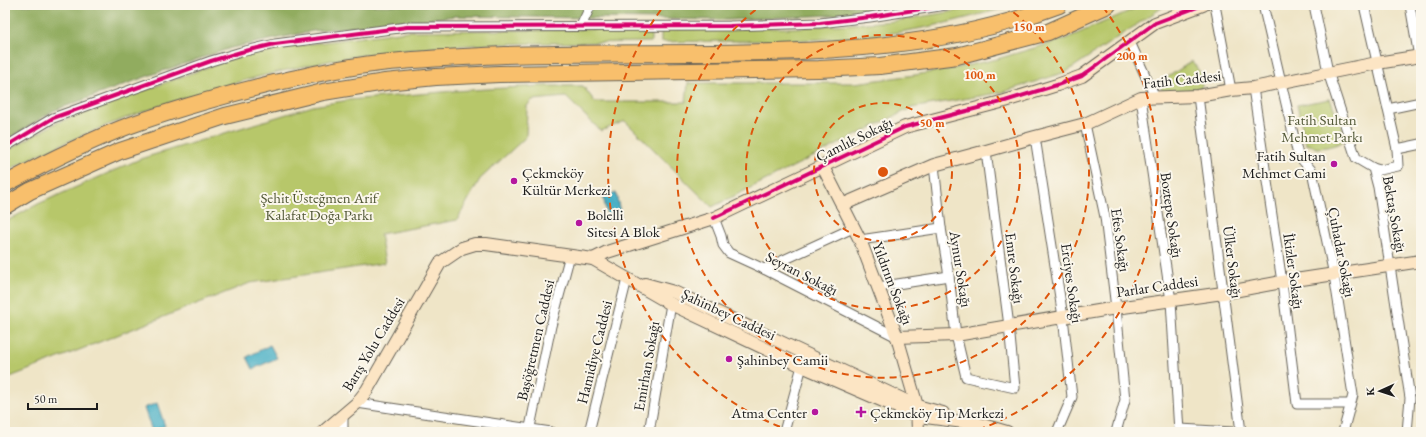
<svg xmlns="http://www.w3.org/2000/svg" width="1426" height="437" font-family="'EB Garamond',serif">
  <rect width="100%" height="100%" fill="#fbf7ec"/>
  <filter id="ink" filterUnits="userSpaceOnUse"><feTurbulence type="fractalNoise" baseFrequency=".025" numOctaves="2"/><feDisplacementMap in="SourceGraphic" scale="8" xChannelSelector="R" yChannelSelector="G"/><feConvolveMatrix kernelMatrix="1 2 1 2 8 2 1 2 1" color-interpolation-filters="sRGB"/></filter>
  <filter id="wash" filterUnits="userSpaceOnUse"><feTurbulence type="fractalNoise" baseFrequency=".012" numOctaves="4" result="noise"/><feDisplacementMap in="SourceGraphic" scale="16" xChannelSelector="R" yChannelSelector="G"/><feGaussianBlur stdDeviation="0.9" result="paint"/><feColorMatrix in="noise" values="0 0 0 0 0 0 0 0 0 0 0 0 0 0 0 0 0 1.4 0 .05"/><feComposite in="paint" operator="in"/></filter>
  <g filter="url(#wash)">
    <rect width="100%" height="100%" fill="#efe5c7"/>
    <!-- green -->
    <g fill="#b7c76a" stroke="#6a7243">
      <polygon points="1143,5 1166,5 1066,72 1003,92 911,108 712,207 625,121 601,131 566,97 532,100 527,106 526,137 480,179 457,220 380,234 385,263 250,283 5,379 5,222 38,204 140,159 313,106 349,100 454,91 539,86 583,86 595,102 686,102 688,83 855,83 915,75 956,68 997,59 1065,39"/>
      <path d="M985,6L1005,8C966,18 926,29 886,34C811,43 736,40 661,42V32H651V42C581,43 510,42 440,47C402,50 361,54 324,62C249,77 176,98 105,126C71,140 37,154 5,172V152L56,123L238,56L280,48L407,31L792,28L895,21Z"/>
      <path d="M1192,61C1201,74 1207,79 1198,94L1164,95L1159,83Z"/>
      <path d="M1330,99L1347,139C1338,145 1327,148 1316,148L1313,146L1306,144L1297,105Z"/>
    </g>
    <!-- forest -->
    <polygon fill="#91ac5e" stroke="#56643d" points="5,5 822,6 905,5 853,14 727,20 456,16 313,31 231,48 148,76 53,111 5,141"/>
    <!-- water -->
    <g fill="#46afc5" stroke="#316670">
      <polygon points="616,193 621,217 608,220 603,196"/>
      <polygon points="270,345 277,358 253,369 247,357"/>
      <polygon points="157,403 165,426 152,431 144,408"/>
    </g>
  </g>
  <g filter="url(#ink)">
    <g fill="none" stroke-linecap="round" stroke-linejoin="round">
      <defs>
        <g id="street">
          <polyline points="1215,5 1231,90"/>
          <polyline points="1263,5 1298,155 1312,171 1334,275 1353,395 1343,432"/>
          <polyline points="1314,5 1328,72 1356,158 1373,168 1378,187 1410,398 1407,432"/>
          <polyline points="1364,5 1397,149 1398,166 1380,170 1373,168"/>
          <polyline points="1410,5 1419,57"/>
          <polyline points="581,26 591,5"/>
          <polyline points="1130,42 1155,97"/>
          <polyline points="1253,88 1282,282 1297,404 1350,404"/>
          <polyline points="1198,96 1241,432"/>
          <polyline points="1141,98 1171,301 1179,432"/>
          <polyline points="1388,109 1421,102"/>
          <polyline points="1085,124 1105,217 1116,308 1125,400 1116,432"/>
          <polyline points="1035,137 1063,317 1072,397 1057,432"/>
          <polyline points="5,147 53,118 211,61 241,52 275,44 407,27 730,26 820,23 870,17 946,5"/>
          <polyline points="1397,149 1421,144"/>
          <polyline points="934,165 941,228 949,276 956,335 966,377 1015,388 1009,326 986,151"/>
          <polyline points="714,218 721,236 723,245 729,253 764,269 897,337"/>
          <polyline points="860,240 941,228"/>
          <polyline points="764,269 853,228"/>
          <polyline points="878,287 949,276"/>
          <polyline points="357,403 551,432"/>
          <polyline points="343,416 343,432"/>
          <polyline points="1180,429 1233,432"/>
          <polyline points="529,432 551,326 570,255"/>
          <polyline points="589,432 627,279"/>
          <polyline points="649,432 671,304"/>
          <polyline points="784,432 802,366"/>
        </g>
        <g id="secondary">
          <polyline points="823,167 860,240 897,337 917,406 918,432"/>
          <polyline points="842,205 934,165 986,151 1035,137 1085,124 1141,98 1198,96 1231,90 1253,88 1377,63 1421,56"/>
          <polyline points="593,259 607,252 714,218 905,127 1005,101 1057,85 1082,76 1155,23 1203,5"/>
          <polyline points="645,284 674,292 917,406 943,413"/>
          <polyline points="897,337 956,335 1116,308 1223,293 1282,282 1421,261"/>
          <polyline points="323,432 357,403 367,390 440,263 462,248 475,244 486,244 593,259 671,304 802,366 918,416 979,424 1007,432"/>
        </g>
        <g id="highway">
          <path d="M5,184C45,163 86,142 128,126C175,109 225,95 274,83C309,75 344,67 380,63C422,58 464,57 505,55C576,53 646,53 717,53C834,52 949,47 1059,5"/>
          <polyline points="5,206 30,191 120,151 225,116 323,92 385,82 436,77 499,74 819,69 880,66 957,56 1048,32 1108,5"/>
        </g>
      </defs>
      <!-- street casing -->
      <use href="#street" stroke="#666258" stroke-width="11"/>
      <!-- secondary casing -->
      <use href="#secondary" stroke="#666258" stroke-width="14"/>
      <!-- highway casing -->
      <use href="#highway" stroke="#666258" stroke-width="18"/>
      <!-- street -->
      <use href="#street" stroke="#fff" stroke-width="9"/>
      <!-- secondary -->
      <use href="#secondary" stroke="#fce5c4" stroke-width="12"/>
      <!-- highway -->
      <use href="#highway" stroke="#f8bf6c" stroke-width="16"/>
      <defs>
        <g id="cycleway">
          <polyline points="5,147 53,118 211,61 241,52 275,44 407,27 730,26 820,23 870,17 946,5"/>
          <polyline points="714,218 905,127 1005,101 1057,85 1082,76 1155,23 1203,5"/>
        </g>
      </defs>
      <!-- cycleway casing -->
      <use href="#cycleway" stroke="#fbf7ec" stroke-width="6"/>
      <!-- cycleway -->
      <use href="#cycleway" stroke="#d6006c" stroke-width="4"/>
    </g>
  </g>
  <!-- distance rings -->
  <g fill="none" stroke="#de560d" stroke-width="2" stroke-dasharray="7 5">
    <circle cx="883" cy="172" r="69"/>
    <circle cx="883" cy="172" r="137"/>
    <path d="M1004 5A206 206 0 1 1 762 5"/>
    <path d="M791 431A275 275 0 0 1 663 7M1103 7A275 275 0 0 1 975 431"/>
  </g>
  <!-- markers -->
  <g fill="#b5179e" stroke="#fbf7ec" stroke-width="1.5">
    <circle cx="1334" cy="164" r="4"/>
    <circle cx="514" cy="181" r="4"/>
    <circle cx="579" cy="223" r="4"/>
    <circle cx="729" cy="359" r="4"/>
    <circle cx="815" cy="412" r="4"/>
    <path d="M859 406h4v4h4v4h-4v4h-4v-4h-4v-4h4z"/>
  </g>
  <g text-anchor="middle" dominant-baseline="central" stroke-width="4" stroke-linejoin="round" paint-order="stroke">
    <!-- street labels -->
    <g font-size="15" fill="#1c1c1c" stroke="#fbf7ec">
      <text transform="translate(1182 79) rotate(-6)">Fatih Caddesi</text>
      <text transform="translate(854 139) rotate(-26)">Çamlık Sokağı</text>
      <text transform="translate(1395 214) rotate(80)">Bektaş Sokağı</text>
      <text transform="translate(1172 215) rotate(82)">Boztepe Sokağı</text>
      <text transform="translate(1121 240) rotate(82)">Efes Sokağı</text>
      <text transform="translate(1342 252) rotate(79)">Çuhadar Sokağı</text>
      <text transform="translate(1233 262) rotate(83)">Ülker Sokağı</text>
      <text transform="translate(1015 268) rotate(83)">Emre Sokağı</text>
      <text transform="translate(961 269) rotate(81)">Aynur Sokağı</text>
      <text transform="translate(1294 271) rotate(82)">İkizler Sokağı</text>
      <text transform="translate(802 273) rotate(27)">Seyran Sokağı</text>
      <text transform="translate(893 283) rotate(69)">Yıldırım Sokağı</text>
      <text transform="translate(1072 283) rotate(82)">Erciyes Sokağı</text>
      <text transform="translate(1157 286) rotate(-8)">Parlar Caddesi</text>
      <text transform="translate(729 314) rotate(25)">Şahinbey Caddesi</text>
      <text transform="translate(535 340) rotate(-77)">Başöğretmen Caddesi</text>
      <text transform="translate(373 344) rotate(-59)">Barış Yolu Caddesi</text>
      <text transform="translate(594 352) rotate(-76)">Hamidiye Caddesi</text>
      <text transform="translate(646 366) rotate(-80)">Emirhan Sokağı</text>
    </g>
    <!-- park labels -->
    <g font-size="15" fill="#525837" stroke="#fbf7ec">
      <text x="1322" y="119">Fatih Sultan<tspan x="1322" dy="17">Mehmet Parkı</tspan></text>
      <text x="319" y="197">Şehit Üsteğmen Arif<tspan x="319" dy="17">Kalafat Doğa Parkı</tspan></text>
    </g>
    <!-- poi labels -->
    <g font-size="15" fill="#1c1c1c" stroke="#fbf7ec" text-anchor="start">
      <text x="1326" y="155" text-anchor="end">Fatih Sultan<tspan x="1326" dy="17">Mehmet Cami</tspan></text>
      <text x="522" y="172">Çekmeköy<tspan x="522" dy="17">Kültür Merkezi</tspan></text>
      <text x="587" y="214">Bolelli<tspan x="587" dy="17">Sitesi A Blok</tspan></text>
      <text x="737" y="359">Şahinbey Camii</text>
      <text x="807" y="412" text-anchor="end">Atma Center</text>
      <text x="870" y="412">Çekmeköy Tıp Merkezi</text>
    </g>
  </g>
  <circle cx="883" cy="172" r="6" fill="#de560d" stroke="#fbf7ec" stroke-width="2"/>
  <g font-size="12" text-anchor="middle" font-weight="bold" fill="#de560d" stroke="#fbf7ec" stroke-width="4" stroke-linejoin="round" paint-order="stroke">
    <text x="1029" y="31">150 m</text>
    <text x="1132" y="60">200 m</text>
    <text x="980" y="79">100 m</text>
    <text x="932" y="127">50 m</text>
  </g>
  <!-- margin -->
  <rect width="1426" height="437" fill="none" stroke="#fbf7ec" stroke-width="20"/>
  <!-- north arrow -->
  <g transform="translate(1380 391) rotate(267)" stroke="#fbf7ec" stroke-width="3" paint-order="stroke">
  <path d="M0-3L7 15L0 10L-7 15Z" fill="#1c1c1c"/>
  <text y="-6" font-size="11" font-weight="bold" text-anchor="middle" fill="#1c1c1c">K</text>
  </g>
  <!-- scale -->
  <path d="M28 403v6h69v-6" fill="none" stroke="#1c1c1c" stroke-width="2"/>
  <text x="34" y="403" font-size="12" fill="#1c1c1c" stroke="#fbf7ec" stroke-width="3" paint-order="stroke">50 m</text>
</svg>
